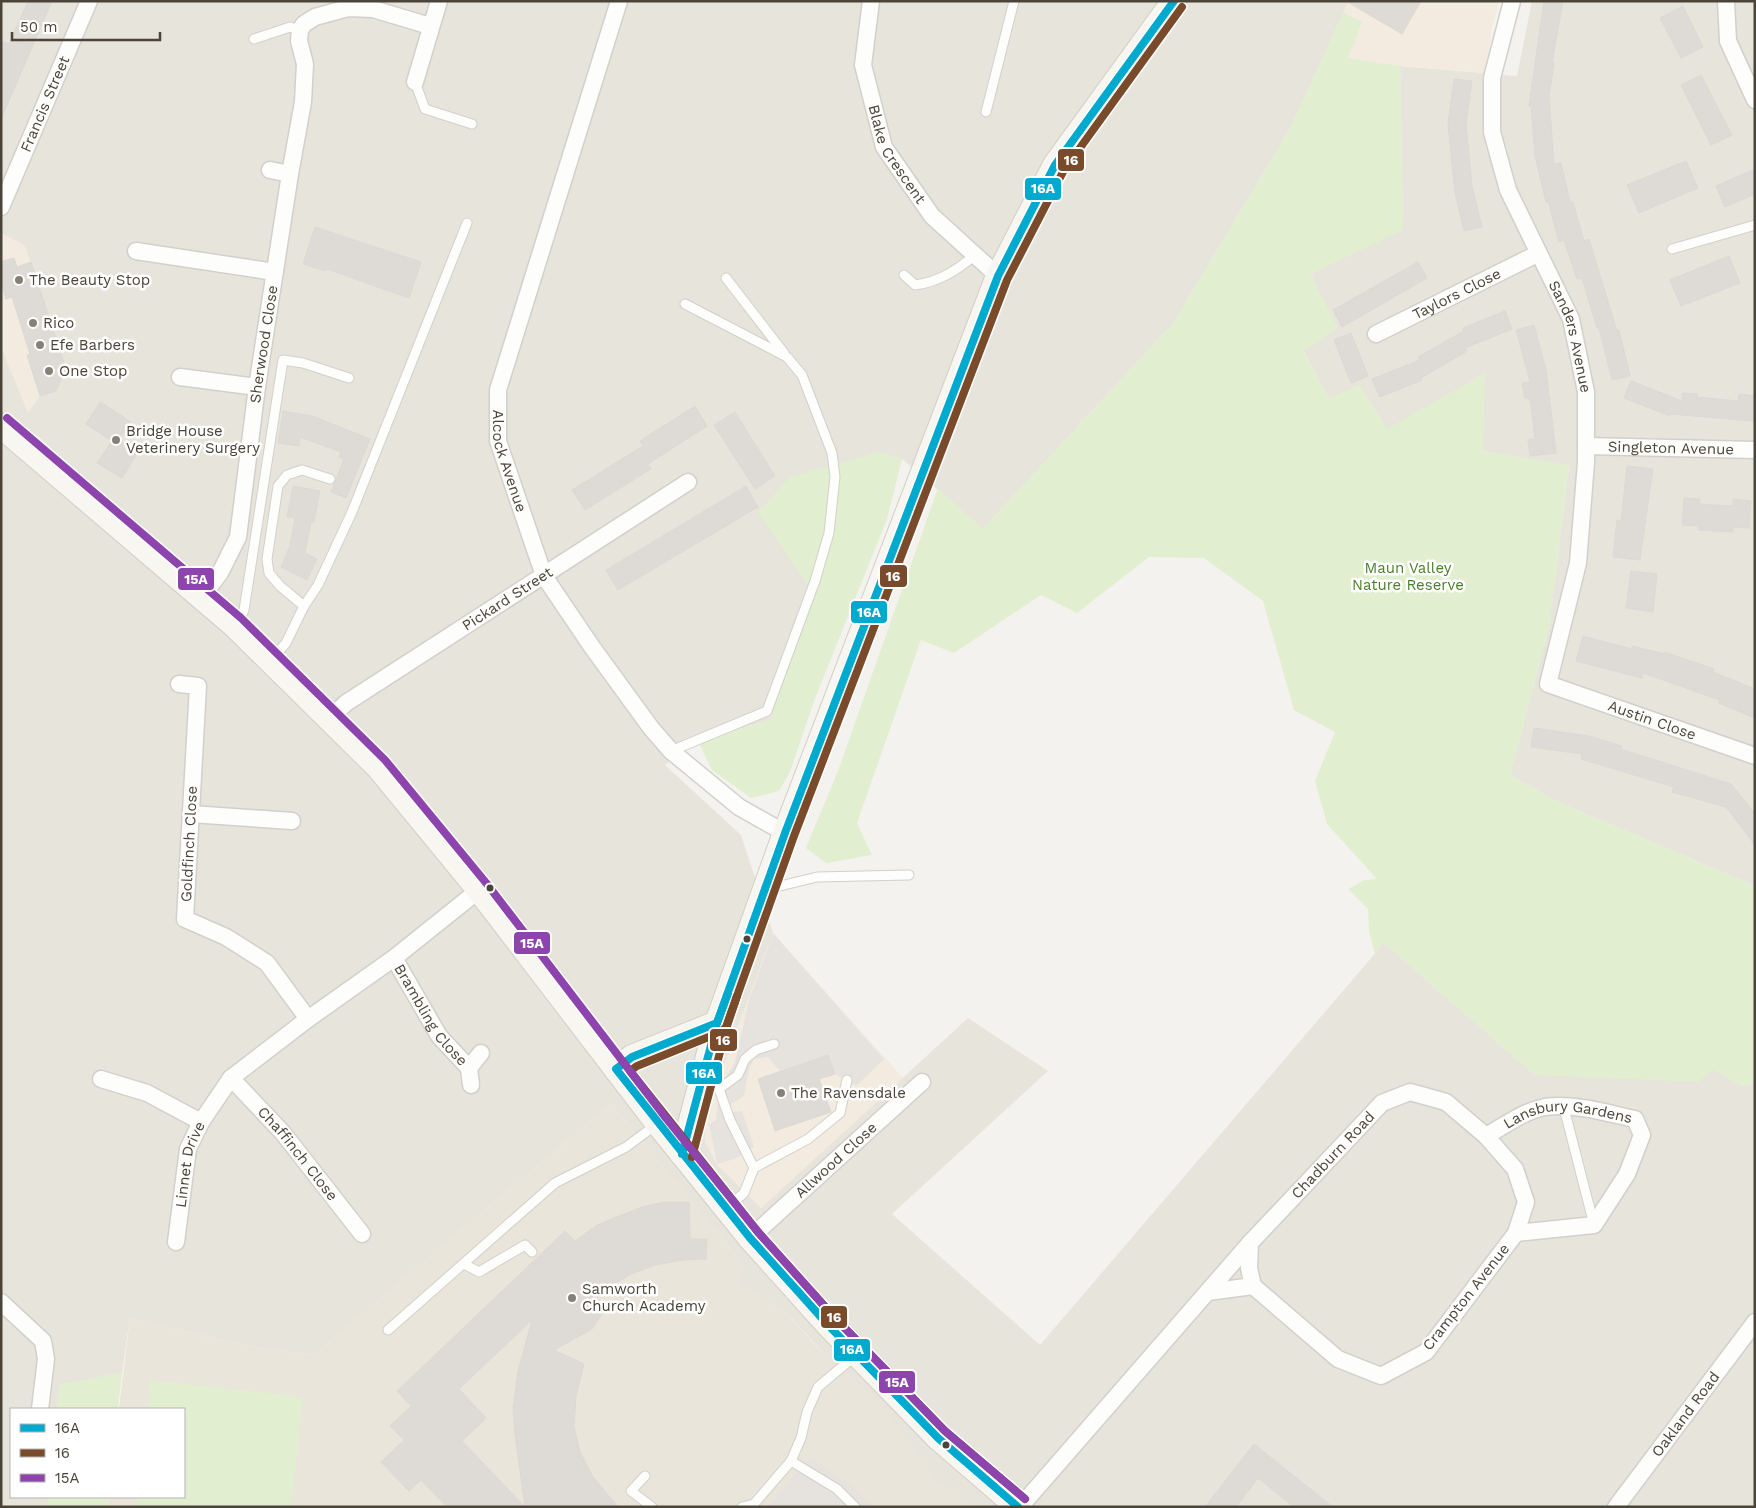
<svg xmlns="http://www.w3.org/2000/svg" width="1756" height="1508" font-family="'Work Sans',sans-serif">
  <rect width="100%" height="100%" fill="#f4f2ee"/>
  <!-- residential -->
  <g fill="#e7e4dc">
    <polygon points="1,1 1349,1 1291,127 1174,322 983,529 902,459 878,452 811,589 770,720 698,741 665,765 741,835 773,933 726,1059 707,1117 705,1141 717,1164 761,1208 968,1018 1048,1071 892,1214 1040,1345 1384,943 1535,1075 1713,1069 1742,1086 1755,1083 1755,1507 976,1507 938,1484 914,1452 785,1311 739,1285 743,1264 611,1104 314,1355 248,1346 130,1318 122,1373 60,1385 57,1409 11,1409 11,1497 48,1497 48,1502 47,1507 1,1507"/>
    <polygon points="1532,1 1755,1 1755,886 1556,801 1510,775 1549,627 1569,466 1483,451 1387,429 1329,399 1303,350 1337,328 1310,274 1403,229 1400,66 1517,76"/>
  </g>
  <!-- commercial -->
  <g fill="#f3ebdf">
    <polygon points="1349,1 1499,1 1492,28 1486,73 1400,66 1348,58 1362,22 1343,12"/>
    <polygon points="1,233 25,245 66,369 56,391 40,396 28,413 1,347"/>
    <polygon points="773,933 903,1078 761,1208 717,1164 705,1141 707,1117 726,1059"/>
  </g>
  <!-- education -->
  <polygon fill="#eae5da" points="611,1104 743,1264 740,1285 785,1311 818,1348 885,1408 938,1483 976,1507 108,1507 109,1497 184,1497 184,1409 119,1409 130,1318 248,1346 314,1355"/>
  <!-- green -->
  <g fill="#e1eecf">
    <polygon points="1343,12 1362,22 1348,58 1400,66 1403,230 1310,274 1338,328 1303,351 1329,398 1360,385 1387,429 1485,373 1483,451 1569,465 1549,627 1510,775 1556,801 1755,886 1755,1083 1742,1086 1713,1070 1698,1082 1535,1075 1384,943 1375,954 1369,931 1368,909 1348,889 1365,880 1377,879 1327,824 1315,781 1335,732 1294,710 1263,601 1204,558 1149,557 1077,613 1041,595 954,653 921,640 857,823 872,855 826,863 806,848 838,771 938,488 983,529 1174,322 1291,127"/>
    <polygon points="878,452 902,459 887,519 814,701 790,772 779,791 751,798 712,770 698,741 770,720 811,589 758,513 790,477"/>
    <polygon points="122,1373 118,1409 57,1409 59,1385"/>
    <polygon points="150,1380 303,1397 291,1507 136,1507 137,1497 184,1497 184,1409 147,1409"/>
    <polygon points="48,1497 109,1497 108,1507 47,1507"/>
  </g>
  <!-- parking -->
  <g fill="#e6e3df">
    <polygon points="773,933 884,1059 856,1086 835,1074 828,1055 780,1071 768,1057 754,1059 749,1069 744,1096 731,1104 730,1112 742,1111 754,1147 735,1159 717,1164 709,1124 716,1120 719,1089 735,1062 749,1000"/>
    <polygon points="810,1457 854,1487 873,1507 768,1507"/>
  </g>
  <!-- building -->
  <g fill="#dedbd6" stroke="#dcd9d4">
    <polygon points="28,1 52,1 1,119 1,41 9,44"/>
    <polygon points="1346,1 1421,1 1402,34"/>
    <polygon points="1544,1 1563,1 1552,63 1554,63 1549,97 1554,164 1561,163 1570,202 1573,202 1584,241 1589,239 1617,331 1619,330 1630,376 1612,380 1599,328 1597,328 1582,278 1577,279 1564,240 1559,242 1548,201 1546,202 1535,156 1531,106 1529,106"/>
    <polygon points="1683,6 1703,47 1681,58 1660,18"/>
    <polygon points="1701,75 1732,135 1711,145 1681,85"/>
    <polygon points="1454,79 1472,81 1466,123 1472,186 1482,227 1464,231 1455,193 1448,124"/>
    <polygon points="1686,161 1698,188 1639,213 1627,185"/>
    <polygon points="1755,169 1755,194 1725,207 1716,186"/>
    <polygon points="315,227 421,262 409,298 327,269 326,271 303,264"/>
    <polygon points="1729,256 1740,283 1681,306 1670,280"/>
    <polygon points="14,258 17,267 31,262 66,369 56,391 40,396 27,355 30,354 12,297 6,299 1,282 3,261"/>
    <polygon points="1418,262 1427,278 1342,327 1333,310"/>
    <polygon points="1505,311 1512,329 1465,348 1467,351 1421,378 1422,380 1380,397 1372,379 1420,360 1418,357 1464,331 1463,328"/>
    <polygon points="1534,325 1546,370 1556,453 1530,456 1528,440 1535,439 1530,398 1525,399 1522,383 1530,382 1516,330"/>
    <polygon points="1351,333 1368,376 1351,383 1334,340"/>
    <polygon points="1631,381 1682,401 1682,393 1697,394 1697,397 1738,401 1739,394 1755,396 1753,421 1670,414 1670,416 1624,398"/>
    <polygon points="100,402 131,422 119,440 138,452 122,478 97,463 112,441 86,424"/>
    <polygon points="695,406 707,426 648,464 651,469 585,510 572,490 643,446 640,441"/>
    <polygon points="283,411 312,416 370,439 346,498 331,492 344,459 339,457 341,452 300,437 299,446 278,443"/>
    <polygon points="735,412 775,476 755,489 714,425"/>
    <polygon points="1627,466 1653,469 1640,560 1613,557 1617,520 1621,521"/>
    <polygon points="293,486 320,491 314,522 311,521 305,553 317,559 307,580 281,567 290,546 295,518 287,517"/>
    <polygon points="746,486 758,507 618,590 606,570"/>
    <polygon points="1684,498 1700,499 1699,504 1733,506 1733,499 1751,501 1749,528 1733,527 1733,532 1698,530 1698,526 1682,525"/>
    <polygon points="1631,571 1657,574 1653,612 1626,608"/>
    <polygon points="1583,636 1632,649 1632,646 1664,654 1664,652 1714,669 1713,672 1755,689 1755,718 1719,703 1720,700 1643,673 1642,678 1576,661"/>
    <polygon points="1534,728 1589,736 1622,746 1621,749 1731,784 1755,814 1755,845 1726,807 1672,792 1674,787 1581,759 1582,754 1531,747"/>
    <polygon points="828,1055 835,1074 819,1079 831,1112 775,1131 758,1079"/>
    <polygon points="665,1202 689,1202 690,1239 707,1239 706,1259 684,1260 655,1265 631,1274 611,1286 592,1302 602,1314 592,1329 554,1350 584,1364 576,1396 574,1427 580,1452 593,1477 618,1507 525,1507 515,1435 513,1408 518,1371 532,1320 459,1389 486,1418 462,1441 525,1507 447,1507 421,1480 409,1491 381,1462 404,1440 390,1426 411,1406 397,1391 565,1231 575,1241 597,1225 642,1207"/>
    <polygon points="1254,1444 1333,1507 1294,1507 1258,1478 1236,1507 1205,1507"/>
  </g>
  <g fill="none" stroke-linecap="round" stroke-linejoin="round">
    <defs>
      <g id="lane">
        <polyline points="254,39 290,27 300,30"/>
        <polyline points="415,82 425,109 472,124"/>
        <polyline points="986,112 1014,1"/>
        <polyline points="1672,249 1755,225"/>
        <path d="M904,275L915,285C939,282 957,270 975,255"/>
        <polyline points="726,278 784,353"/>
        <polyline points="304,606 280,586 269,573 267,559 278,486 287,475 302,470 330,479"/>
        <polyline points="235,626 244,610 283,360 303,363 349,378"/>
        <polyline points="271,660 286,643 304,606 318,585 352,512 467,223"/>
        <polyline points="671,751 767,711 815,581 829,533 835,477 832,453 802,375 787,357 685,304"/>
        <polyline points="768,889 817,877 909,875"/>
        <polyline points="702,1084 719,1089 730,1120 754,1168"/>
        <polyline points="719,1089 738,1075 745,1059 756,1050 774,1044"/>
        <polyline points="1564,1108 1594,1225"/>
        <polyline points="728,1207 744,1193 754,1168 808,1139 840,1113 847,1080"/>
        <polyline points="464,1264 479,1272 525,1245 532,1252"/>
        <polyline points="388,1330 555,1183 626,1147 657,1124"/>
        <polyline points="791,1461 837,1489 855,1507"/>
        <polyline points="645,1476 631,1491 652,1507"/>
        <polyline points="742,1507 754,1504 791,1461 801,1438 807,1412 818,1387 856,1355"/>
      </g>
      <g id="street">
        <path id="s1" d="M619,1L498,390V441L544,576L592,647L651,728L671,751L739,807L785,833"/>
        <path id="s2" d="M871,1L863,65L884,147L932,216L998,276"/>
        <path id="s3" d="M1512,1L1492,78V132L1508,190L1571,319L1586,392V462L1578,563L1548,684L1755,756"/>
        <polyline points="1726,1 1728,41 1755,100"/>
        <polyline points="415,82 439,1"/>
        <polyline points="290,174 303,102 305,64 299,41 300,30 304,24 315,17 348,8 373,9 430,26"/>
        <path id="s4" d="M1,207L89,1"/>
        <polyline points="136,251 275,272"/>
        <path id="s5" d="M1376,334L1537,254"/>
        <polyline points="180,377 257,387"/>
        <path id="s6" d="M1586,446L1755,450"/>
        <path id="s7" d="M202,596L220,573L238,537L257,387L290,174L270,170"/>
        <polyline points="179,684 198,686 185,919 226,937 267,963 308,1019"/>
        <path id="s8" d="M330,718L346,703L688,482"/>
        <polyline points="191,814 292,821"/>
        <path id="s9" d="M394,958L439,1036L469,1068"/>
        <path id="s10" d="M231,1078L283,1133L362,1234"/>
        <polyline points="101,1079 147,1093 201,1122"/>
        <polyline points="471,1085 469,1068 481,1053"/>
        <path id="s11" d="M1486,1136C1504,1126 1524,1111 1545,1107C1575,1103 1606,1113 1635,1119L1642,1135L1627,1174L1594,1225L1516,1233"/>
        <path id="s12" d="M750,1238L922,1082"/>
        <path id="s13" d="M176,1242L188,1149L201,1122L231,1078L308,1019L394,958L479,890"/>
        <polyline points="1250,1243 1249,1268 1253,1286"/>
        <polyline points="1,1302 43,1341 46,1359 40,1409"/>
        <path id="s14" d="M1020,1507L1250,1243L1382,1103L1410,1092L1446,1102L1486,1136L1515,1169L1526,1202L1516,1233L1426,1352L1381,1376L1338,1359L1253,1286L1208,1292"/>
        <path id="s15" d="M1616,1507L1755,1322"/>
      </g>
      <g id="secondary">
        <polyline points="1,426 235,626 378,767 479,890 658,1124 750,1238 829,1326 938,1438 1018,1507"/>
        <polyline points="616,1069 632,1057 717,1023"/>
        <polyline points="682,1154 717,1023 785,833 998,276 1055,165 1174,1"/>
      </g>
    </defs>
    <!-- lane casing -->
    <use href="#lane" stroke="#d2d0cb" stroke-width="11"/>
    <!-- street casing -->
    <use href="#street" stroke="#d2d0cb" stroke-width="19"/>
    <!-- secondary casing -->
    <use href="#secondary" stroke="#d3cfc5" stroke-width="26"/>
    <!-- lane -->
    <use href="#lane" stroke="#fdfdfc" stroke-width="9"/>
    <!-- street -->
    <use href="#street" stroke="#fdfdfc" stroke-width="16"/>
    <!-- secondary -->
    <use href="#secondary" stroke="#f7f6f1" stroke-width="24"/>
    <defs>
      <g id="bus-1">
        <polyline points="682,1154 717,1023 728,993"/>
        <polyline points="1018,1507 938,1438 829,1326 750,1238 616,1069 632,1057 717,1023 785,833 998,276 1055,165 1174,1"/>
      </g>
      <g id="bus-2">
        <polyline points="692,1157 727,1026 737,996"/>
        <polyline points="1025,1499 945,1431 836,1319 758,1232 630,1071 637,1066 721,1032 726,1027 794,836 1007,280 1064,170 1182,7"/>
      </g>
      <polyline id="bus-3" points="7,418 241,618 385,760 487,884 666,1118 758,1232 836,1319 945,1431 1025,1499"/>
    </defs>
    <!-- bus-1 casing -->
    <use href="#bus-1" stroke="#fff" stroke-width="11"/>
    <!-- bus-2 casing -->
    <use href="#bus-2" stroke="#fff" stroke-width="11"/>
    <!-- bus-3 casing -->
    <use href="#bus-3" stroke="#fff" stroke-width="11"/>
    <!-- bus-1 -->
    <use href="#bus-1" stroke="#00a9ce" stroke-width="8"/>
    <!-- bus-2 -->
    <use href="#bus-2" stroke="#7a4b2a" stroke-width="8"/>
    <!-- bus-3 -->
    <use href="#bus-3" stroke="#8e44ad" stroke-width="8"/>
  </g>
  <!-- markers -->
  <g fill="#868178" stroke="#fff" stroke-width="2">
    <circle cx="19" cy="280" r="5"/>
    <circle cx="33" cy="323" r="5"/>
    <circle cx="40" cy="345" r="5"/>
    <circle cx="49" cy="371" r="5"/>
    <circle cx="116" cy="440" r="5"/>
    <circle cx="781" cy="1093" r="5"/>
    <circle cx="572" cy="1298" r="5"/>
  </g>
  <g fill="#4b4439" stroke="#fff" stroke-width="2">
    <circle cx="490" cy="888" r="4.5"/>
    <circle cx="747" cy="939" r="4.5"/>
    <circle cx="946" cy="1445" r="4.5"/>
  </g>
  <g text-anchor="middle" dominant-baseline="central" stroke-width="5" stroke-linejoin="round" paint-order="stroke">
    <!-- street labels -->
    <g font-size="15" fill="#4b4439" stroke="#fff">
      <text stroke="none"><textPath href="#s4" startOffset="112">Francis Street</textPath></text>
      <text stroke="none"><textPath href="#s2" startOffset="161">Blake Crescent</textPath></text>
      <text stroke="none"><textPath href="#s5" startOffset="90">Taylors Close</textPath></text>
      <text stroke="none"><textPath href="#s3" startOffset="354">Sanders Avenue</textPath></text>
      <text stroke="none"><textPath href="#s7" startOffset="264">Sherwood Close</textPath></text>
      <text stroke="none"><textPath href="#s6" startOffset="85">Singleton Avenue</textPath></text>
      <text stroke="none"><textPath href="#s1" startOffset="480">Alcock Avenue</textPath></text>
      <text stroke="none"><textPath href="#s8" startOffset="214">Pickard Street</textPath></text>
      <text stroke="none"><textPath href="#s3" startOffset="818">Austin Close</textPath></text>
      <text transform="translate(189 844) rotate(-87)">Goldfinch Close</text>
      <text stroke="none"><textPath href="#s9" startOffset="68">Brambling Close</textPath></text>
      <text stroke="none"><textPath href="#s11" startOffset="88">Lansbury Gardens</textPath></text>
      <text stroke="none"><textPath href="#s10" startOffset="101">Chaffinch Close</textPath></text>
      <text stroke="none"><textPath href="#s14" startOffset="471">Chadburn Road</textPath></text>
      <text stroke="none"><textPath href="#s12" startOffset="116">Allwood Close</textPath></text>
      <text stroke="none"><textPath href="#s13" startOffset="79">Linnet Drive</textPath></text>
      <text transform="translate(1466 1297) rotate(-52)">Crampton Avenue</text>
      <text stroke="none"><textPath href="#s15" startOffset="116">Oakland Road</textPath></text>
    </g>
    <!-- poi labels -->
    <g font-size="15" fill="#4b4439" stroke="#fff" text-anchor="start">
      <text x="29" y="280">The Beauty Stop</text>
      <text x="43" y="323">Rico</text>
      <text x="50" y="345">Efe Barbers</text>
      <text x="59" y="371">One Stop</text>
      <text x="126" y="431">Bridge House<tspan x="126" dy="17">Veterinery Surgery</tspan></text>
      <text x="791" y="1093">The Ravensdale</text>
      <text x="582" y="1289">Samworth<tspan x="582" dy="17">Church Academy</tspan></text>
    </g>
    <!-- park labels -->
    <g font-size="15" fill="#4a7f2a" stroke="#fff">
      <text x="1408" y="568">Maun Valley<tspan x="1408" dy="17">Nature Reserve</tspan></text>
    </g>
  </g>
  <g stroke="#fff" stroke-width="2">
    <rect x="1057" y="148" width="28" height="24" rx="5" fill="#7a4b2a"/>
    <rect x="1024" y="177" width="38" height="24" rx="5" fill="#00a9ce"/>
    <rect x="879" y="564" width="29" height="24" rx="5" fill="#7a4b2a"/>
    <rect x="177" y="567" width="38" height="24" rx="5" fill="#8e44ad"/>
    <rect x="850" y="600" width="38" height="24" rx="5" fill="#00a9ce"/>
    <rect x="513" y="931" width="38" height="24" rx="5" fill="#8e44ad"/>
    <rect x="709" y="1028" width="29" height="24" rx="5" fill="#7a4b2a"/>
    <rect x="685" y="1061" width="38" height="24" rx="5" fill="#00a9ce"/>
    <rect x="820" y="1305" width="28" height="24" rx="5" fill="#7a4b2a"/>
    <rect x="833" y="1338" width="38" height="24" rx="5" fill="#00a9ce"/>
    <rect x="878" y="1370" width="38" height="24" rx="5" fill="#8e44ad"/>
  </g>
  <g font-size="14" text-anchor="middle" font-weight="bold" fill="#fff">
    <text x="1071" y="165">16</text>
    <text x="1043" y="193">16A</text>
    <text x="893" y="581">16</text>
    <text x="196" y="584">15A</text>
    <text x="869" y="617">16A</text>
    <text x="532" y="948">15A</text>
    <text x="723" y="1045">16</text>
    <text x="704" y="1078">16A</text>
    <text x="834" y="1322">16</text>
    <text x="852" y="1354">16A</text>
    <text x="897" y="1387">15A</text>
  </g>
  <!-- border -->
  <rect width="1756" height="1508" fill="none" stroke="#4b4439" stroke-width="5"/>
  <!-- legend -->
  <rect x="10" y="1408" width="175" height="90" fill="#ffffff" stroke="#b7b4b0"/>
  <rect x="20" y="1424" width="25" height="8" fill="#00a9ce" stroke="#b7b4b0"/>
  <text x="55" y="1433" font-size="15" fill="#4b4439">16A</text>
  <rect x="20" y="1449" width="25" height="8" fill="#7a4b2a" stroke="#b7b4b0"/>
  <text x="55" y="1458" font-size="15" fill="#4b4439">16</text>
  <rect x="20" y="1474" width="25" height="8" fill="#8e44ad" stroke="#b7b4b0"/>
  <text x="55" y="1483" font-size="15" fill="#4b4439">15A</text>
  <!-- scale -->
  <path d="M12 32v8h148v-8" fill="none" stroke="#4b4439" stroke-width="2.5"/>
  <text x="20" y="32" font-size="15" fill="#4b4439" stroke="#ffffff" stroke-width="4" paint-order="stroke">50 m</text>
</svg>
